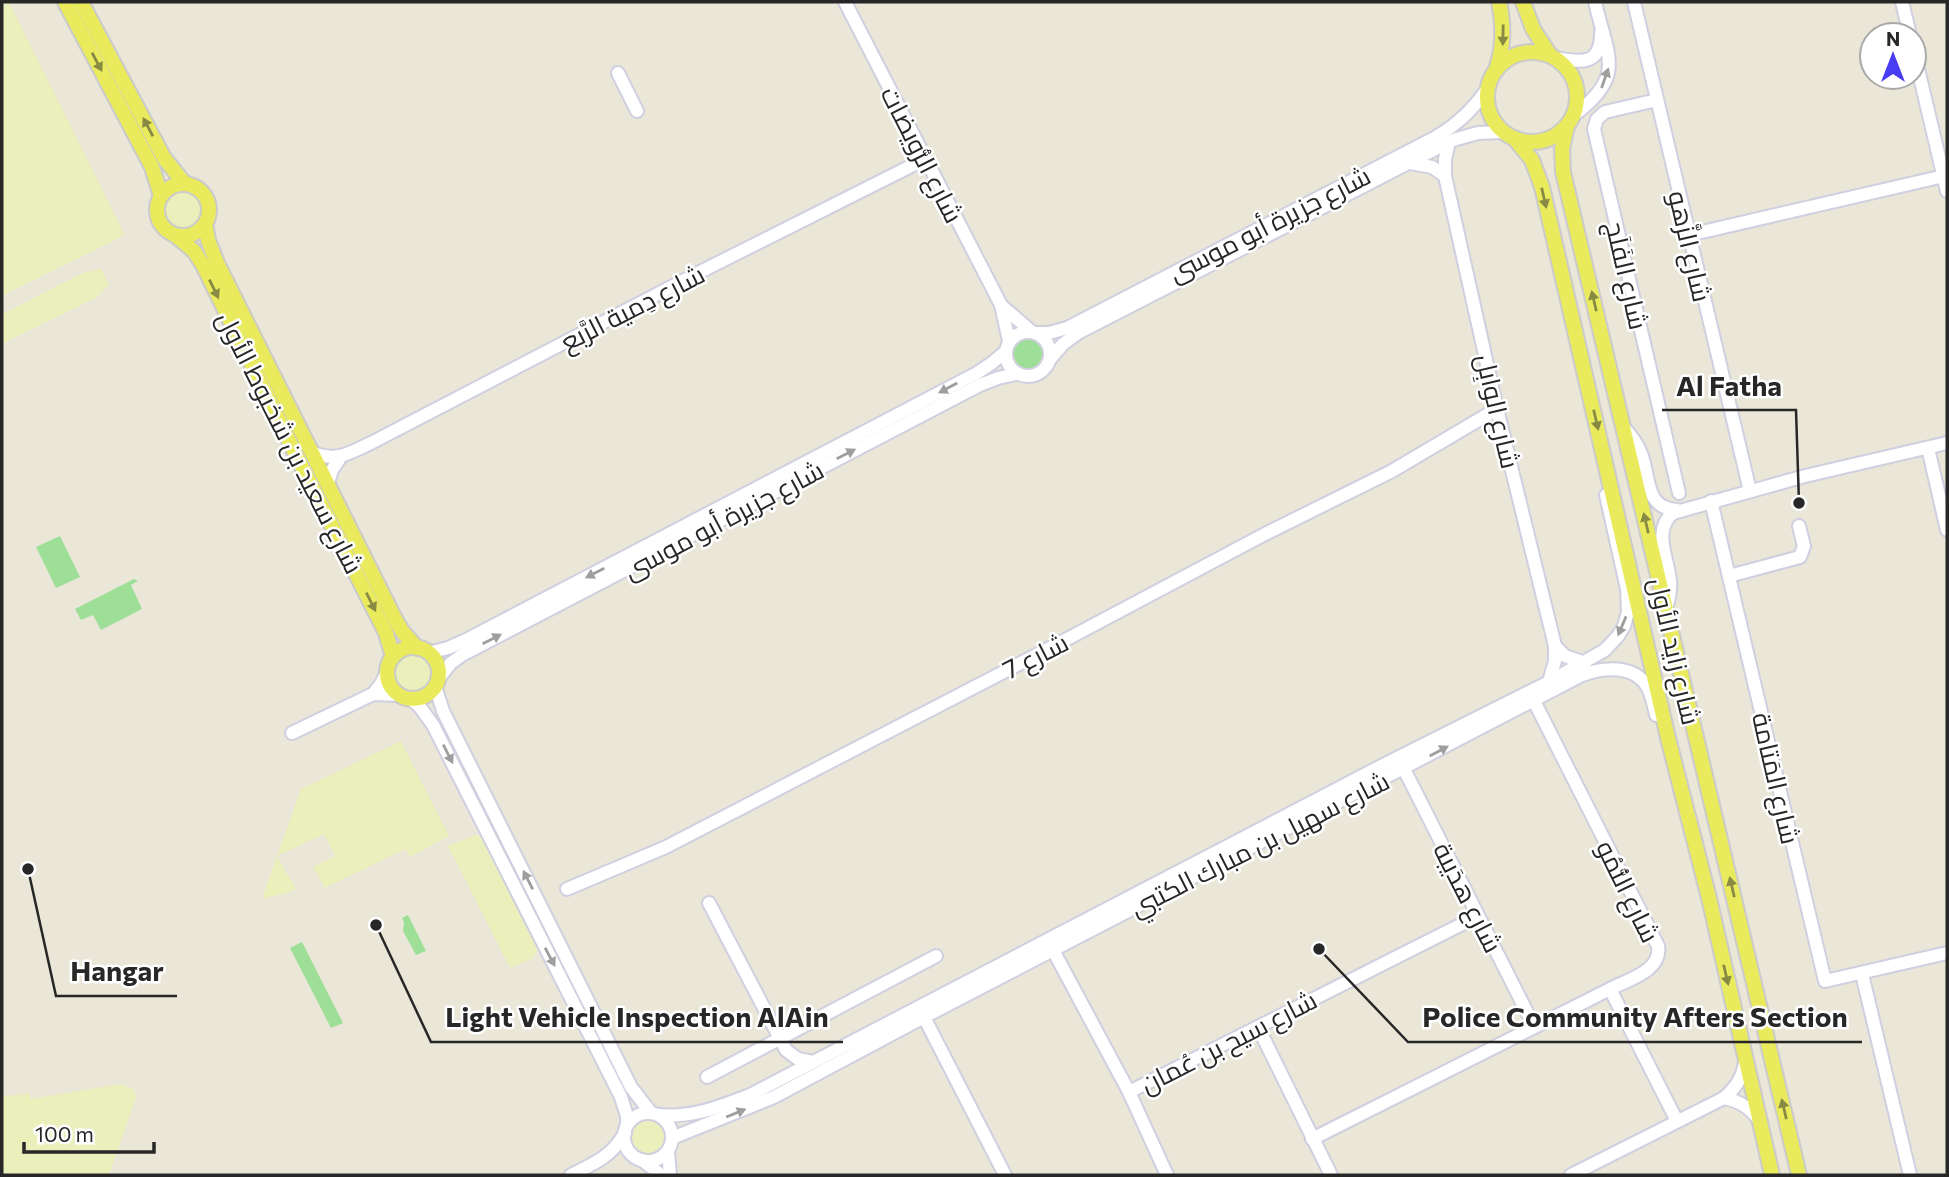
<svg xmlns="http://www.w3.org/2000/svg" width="1949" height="1177" font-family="Commissioner,Cairo,sans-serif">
  <rect width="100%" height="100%" fill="#eae7d9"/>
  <!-- green -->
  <g fill="#9ddf97">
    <circle cx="1027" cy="355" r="16"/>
    <polygon points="60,536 80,577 56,588 36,547"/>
    <polygon points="134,579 138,581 131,585 142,609 101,630 93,615 81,620 75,609"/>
    <polygon points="408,915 426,951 416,955 403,931 404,922 402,918"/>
    <polygon points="302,942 343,1023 331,1028 290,948"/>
  </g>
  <!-- sand -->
  <g fill="#eaefbc">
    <polygon points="2,2 9,2 125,235 2,296"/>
    <circle cx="183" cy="209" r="19"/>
    <polygon points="101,269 109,284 97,297 2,344 2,314 85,272"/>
    <circle cx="414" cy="672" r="19"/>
    <path d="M401,741L449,836L410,857L405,849L325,888L313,867L335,856L324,834L277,856L296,889C287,895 275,894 265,899L263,895L301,789Z"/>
    <polygon points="475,835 483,837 538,948 533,958 510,968 448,846"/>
    <polygon points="121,1084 134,1089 136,1098 109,1175 2,1175 2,1097 29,1093 31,1099"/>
    <circle cx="648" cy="1137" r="19"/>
  </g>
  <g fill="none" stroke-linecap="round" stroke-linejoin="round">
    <defs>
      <g id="minor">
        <polyline points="845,2 1001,305 1009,341"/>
        <polyline points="1634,2 1750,491"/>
        <polyline points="1902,2 1910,35"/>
        <polyline points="1914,52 1947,191"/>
        <path d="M1556,58C1582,63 1601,65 1601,33"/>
        <polyline points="618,73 637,111"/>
        <polyline points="1657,100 1605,112 1597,119 1594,129 1679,493"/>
        <path d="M1574,115C1627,76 1607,56 1595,2"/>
        <polyline points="1449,142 1445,159 1445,176 1497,409 1555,646 1555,661 1549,682"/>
        <polyline points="1410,163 1432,167 1445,176"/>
        <polyline points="1689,235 1944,176"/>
        <polyline points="1003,307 1032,332"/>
        <circle cx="1028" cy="354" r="22"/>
        <path d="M1036,333H1049L1067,328L1436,137C1458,124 1473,110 1487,89"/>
        <polyline points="1050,359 1063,344 1078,333 1453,140 1478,133 1503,132"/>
        <path d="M1624,428C1632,436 1638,445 1642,456C1650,479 1645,508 1677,510"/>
        <polyline points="1928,448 1947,530"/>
        <path d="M313,453C338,462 349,453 371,443L696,274L925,159"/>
        <polyline points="328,483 332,470 340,458"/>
        <polyline points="1711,501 1825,981 1947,953"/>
        <polyline points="1729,576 1800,557 1804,546 1799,526"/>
        <path d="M1666,608C1669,599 1671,590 1670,581C1668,558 1652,530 1673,513L1805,476L1947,443"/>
        <polyline points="1555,646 1565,656 1585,663"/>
        <polyline points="428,653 448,648 466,640 977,373 992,363 1005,352"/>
        <polyline points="438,679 451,663 462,655 980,385 998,378 1016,374"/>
        <polyline points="435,686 443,711 631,1087 651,1113"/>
        <polyline points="373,694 381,684 387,672"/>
        <polyline points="410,698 420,707 433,725 621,1097 627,1116 627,1125"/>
        <polyline points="292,733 373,694 399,695"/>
        <polyline points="1404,769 1534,1026"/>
        <polyline points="567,889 666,847 1069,638 1265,534 1392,471 1497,409"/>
        <polyline points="709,903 786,1050 798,1059 813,1062"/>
        <polyline points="1053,950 1129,1092 1167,1175"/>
        <polyline points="1862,974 1910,1175"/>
        <polyline points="1610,989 1677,1121"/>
        <polyline points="924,1017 1005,1175"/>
        <polyline points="1258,1027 1331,1175"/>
        <polyline points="707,1077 936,956"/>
        <polyline points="1129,1092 1478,916"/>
        <path d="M1724,1098C1740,1101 1750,1108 1759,1120"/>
        <circle cx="648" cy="1137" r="24"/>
        <path d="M658,1115C693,1118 718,1107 750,1095L1387,763L1549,682L1605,650L1618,636L1624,626L1628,612L1627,589L1606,495"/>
        <path d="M672,1138L774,1097L924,1017L1582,675C1604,667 1635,664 1648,688C1652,696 1654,706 1656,715"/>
        <path d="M1312,1139L1610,989C1629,979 1662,971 1658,946L1534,701"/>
        <polyline points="668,1151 670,1175"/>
        <polyline points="642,1160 661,1175"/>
        <path d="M571,1175C595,1163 611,1157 625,1133"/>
        <path d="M1571,1175L1724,1098C1736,1088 1743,1077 1745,1062"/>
      </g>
      <g id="major">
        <polyline points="65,2 152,167 161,196"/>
        <polyline points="81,2 164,158 185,184"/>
        <polyline points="1523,2 1533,29 1550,55"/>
        <circle cx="1532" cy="97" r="45"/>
        <path d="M1497,67C1504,45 1504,25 1499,2"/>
        <polyline points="1567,126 1562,149 1563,172 1799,1175"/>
        <polyline points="1514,138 1532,160 1542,187 1668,738 1709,898 1772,1175"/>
        <circle cx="183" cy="210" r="26"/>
        <polyline points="205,224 208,240 217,263 395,619 402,631 417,648"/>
        <polyline points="175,235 194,251 203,265 297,457 386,633 393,657"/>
        <circle cx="413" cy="673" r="26"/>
      </g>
    </defs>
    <!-- minor casing -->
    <use href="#minor" stroke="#d0cfe0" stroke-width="16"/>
    <!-- major casing -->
    <use href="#major" stroke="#cbcbcb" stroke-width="18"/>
    <!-- minor -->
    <use href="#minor" stroke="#fff" stroke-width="12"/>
    <!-- major -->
    <use href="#major" stroke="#e9eb5d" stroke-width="14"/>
  </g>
  <!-- one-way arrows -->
  <defs><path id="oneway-solid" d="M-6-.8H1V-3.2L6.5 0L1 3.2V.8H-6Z" transform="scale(1.75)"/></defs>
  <g fill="#888942">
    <use href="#oneway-solid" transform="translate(1503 35) rotate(91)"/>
    <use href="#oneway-solid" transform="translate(97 62) rotate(62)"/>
    <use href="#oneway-solid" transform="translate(148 127) rotate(-118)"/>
    <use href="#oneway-solid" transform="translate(1544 198) rotate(77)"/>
    <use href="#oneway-solid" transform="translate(214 289) rotate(64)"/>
    <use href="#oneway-solid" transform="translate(1594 301) rotate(-103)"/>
    <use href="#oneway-solid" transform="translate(1596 420) rotate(77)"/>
    <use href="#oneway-solid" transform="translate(1646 523) rotate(-103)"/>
    <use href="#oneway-solid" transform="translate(371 602) rotate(63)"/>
    <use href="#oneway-solid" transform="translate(1732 887) rotate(-103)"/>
    <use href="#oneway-solid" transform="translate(1726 975) rotate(77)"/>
    <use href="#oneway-solid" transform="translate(1784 1109) rotate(-103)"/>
  </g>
  <g fill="#9e9e9e">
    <use href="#oneway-solid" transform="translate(1605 78) rotate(-71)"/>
    <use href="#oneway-solid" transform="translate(948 388) rotate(152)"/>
    <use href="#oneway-solid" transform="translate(846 454) rotate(-27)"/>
    <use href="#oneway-solid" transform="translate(595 573) rotate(153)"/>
    <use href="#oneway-solid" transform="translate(1622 626) rotate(113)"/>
    <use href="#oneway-solid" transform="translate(492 639) rotate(-27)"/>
    <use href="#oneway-solid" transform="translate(1439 751) rotate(-28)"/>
    <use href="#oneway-solid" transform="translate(448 754) rotate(63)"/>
    <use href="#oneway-solid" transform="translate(528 880) rotate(-117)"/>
    <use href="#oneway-solid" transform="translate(550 957) rotate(62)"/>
    <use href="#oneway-solid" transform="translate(736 1113) rotate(-22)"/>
  </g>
  <g text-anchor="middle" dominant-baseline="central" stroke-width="5" stroke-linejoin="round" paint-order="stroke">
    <!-- street labels -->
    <g font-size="26" fill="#272727" stroke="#fff">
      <text transform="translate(923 154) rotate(63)">شارع الرُّويضات</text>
      <text transform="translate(1269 223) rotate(-27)">شارع جزيرة أبو موسى</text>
      <text transform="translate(1691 246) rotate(77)">شارع الزَّهو</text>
      <text transform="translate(1628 275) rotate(77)">شارع الفَلَج</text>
      <text transform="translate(632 307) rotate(-27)">شارع دِمية الرَّبع</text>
      <text transform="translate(1499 411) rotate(77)">شارع الوابِل</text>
      <text transform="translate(291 442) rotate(63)">شارع سعيد بن شخبوط الأول</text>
      <text transform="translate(723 519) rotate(-28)">شارع جزيرة أبو موسى</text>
      <text transform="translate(1676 651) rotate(77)">شارع زايد الأول</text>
      <text transform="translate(1035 655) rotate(-27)">شارع 7</text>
      <text transform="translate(1777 778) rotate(77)">شارع المَتامة</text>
      <text transform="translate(1259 843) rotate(-27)">شارع سهيل بن مبارك الكتبي</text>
      <text transform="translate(1629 891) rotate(64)">شارع النُّمُو</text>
      <text transform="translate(1469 897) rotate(63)">شارع هدَيبة</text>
      <text transform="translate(1228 1041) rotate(-27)">شارع سيح بن عُمان</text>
    </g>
  </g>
  <!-- callouts -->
  <path fill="none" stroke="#272727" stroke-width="2.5" d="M1799 503L1796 410H1662M28 869L56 996H177M1319 949L1408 1042H1862M376 925L431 1042H843"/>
  <g fill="#272727" stroke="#fff" stroke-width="2.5">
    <circle cx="1799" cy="503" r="7"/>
    <circle cx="28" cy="869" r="7"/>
    <circle cx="1319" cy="949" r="7"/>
    <circle cx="376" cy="925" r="7"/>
  </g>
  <g font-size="28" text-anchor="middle" font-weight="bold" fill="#272727" stroke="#fff" stroke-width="5" stroke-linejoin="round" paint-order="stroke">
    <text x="1729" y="396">Al Fatha</text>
    <text x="117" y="981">Hangar</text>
    <text x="1635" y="1027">Police Community Afters Section</text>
    <text x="637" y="1027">Light Vehicle Inspection AlAin</text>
  </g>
  <!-- border -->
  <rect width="1949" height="1177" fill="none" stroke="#272727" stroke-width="7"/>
  <!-- north arrow -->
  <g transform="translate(1893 56)"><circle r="33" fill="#ffffff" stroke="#a9a9a9" stroke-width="2"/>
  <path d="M0-5L12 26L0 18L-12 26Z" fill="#483df3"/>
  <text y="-10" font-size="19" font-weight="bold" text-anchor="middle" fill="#272727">N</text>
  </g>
  <!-- scale -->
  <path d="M24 1142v10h130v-10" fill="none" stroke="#272727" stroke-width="3.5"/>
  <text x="35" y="1142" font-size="21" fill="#272727" stroke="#ffffff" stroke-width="5" paint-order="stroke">100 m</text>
</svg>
